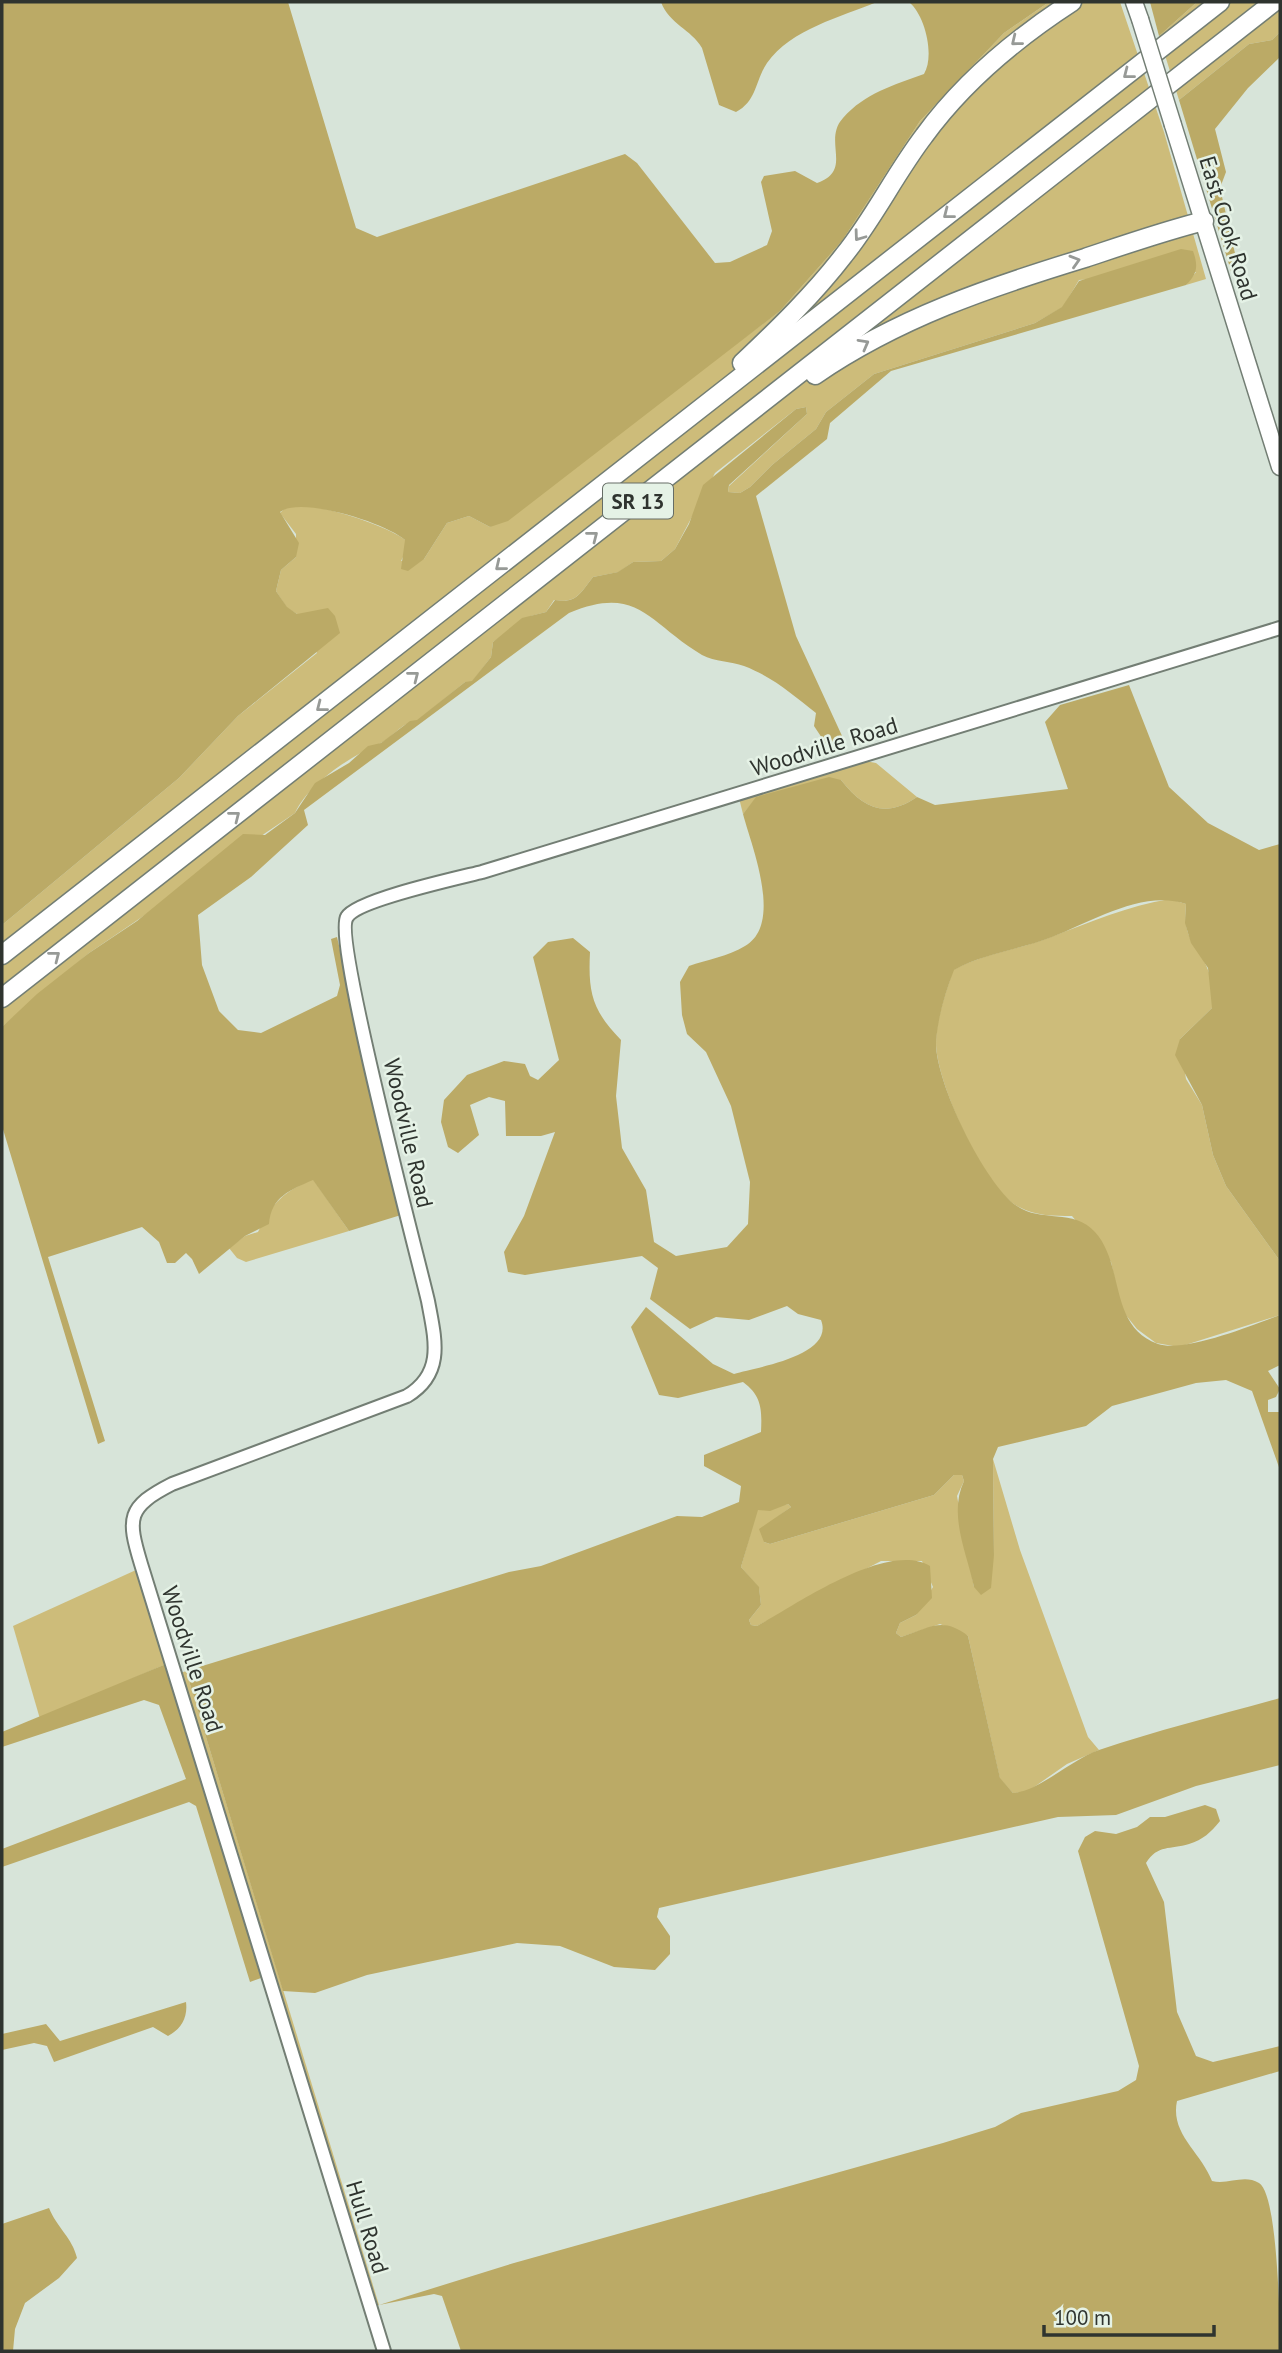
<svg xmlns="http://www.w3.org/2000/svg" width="1282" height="2353" font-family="'PT Sans',sans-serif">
  <rect width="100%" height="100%" fill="#d7e4d9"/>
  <!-- green -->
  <g fill="#cdbc7a">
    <path d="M1049,2H1120L1164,132L1206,279L1186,285L1196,272L1079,280L1063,307L1035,323L874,374L826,412L816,429L772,465L750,487L740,493L728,492L729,486L807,414L806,407L796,409L715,473L675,549L661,561L633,562L619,572L593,577C581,592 577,604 554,600L546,612L531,616L493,642L491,657L472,682H465L417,721C401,722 393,738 379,744C351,756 309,783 295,813L89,953L2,1027V925L179,778L238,716L317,653L297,614L287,608L276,591L281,570L296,557V534L280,513C281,512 287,506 289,506C310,500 389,526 405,540L406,551L401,561L424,559L447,523L469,516L490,527L780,311L842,241L920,121L1004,33Z"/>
    <polygon points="1197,2 1280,2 1280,32 1272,40 1249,44 1179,100 1159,36"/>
    <path d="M865,761L876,763L917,797C885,819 863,808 841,780L757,797L743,814L739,798Z"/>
    <path d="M1170,899L1186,904C1183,945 1197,940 1208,970C1213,982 1212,995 1212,1008L1180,1039L1186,1079L1202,1105L1213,1155L1226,1186L1280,1261V1315L1179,1347L1156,1343L1137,1329L1121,1309L1111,1262L1072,1216C1054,1216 1036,1216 1019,1207C984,1190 936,1081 936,1043C936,1018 946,993 953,970C985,953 1018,950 1051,937C1091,922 1127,906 1170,899Z"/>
    <path d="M313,1179L349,1231L246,1262L237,1258L229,1248L245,1236L258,1232C274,1201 282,1193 313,1179Z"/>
    <polygon points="993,1459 1020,1550 1088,1737 1099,1750 1067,1764 1027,1792 1013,1793 1000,1779 968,1636 940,1624 901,1637 896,1633 900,1623 916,1615 933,1587 922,1561 881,1561 757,1626 751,1625 749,1620 761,1605 759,1588 741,1567 757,1510 788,1504 791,1507 776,1518 764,1542 770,1544 934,1495 954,1475 962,1475 964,1481 957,1496 974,1587 994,1555"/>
    <polygon points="136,1570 166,1664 40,1719 13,1626"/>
    <polygon points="186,1671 379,2305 375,2307 181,1673"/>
  </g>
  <!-- forest -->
  <g fill="#ba6">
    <path d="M2,2H288L356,228L377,237L625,154L637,163L715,263L730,262L767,245L772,231L761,182L764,176L795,171L817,183C854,170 822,141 843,118C865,93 894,85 924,74C935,56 925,15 909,2H1049L1004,33L920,121L842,241L780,311L508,521L490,527L469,516L447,523L424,559L408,571L401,569L405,540C386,523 301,496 280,512L299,543L296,557L281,570L276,591L287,607L297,614L328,608L335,616L340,633L238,716L179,778L2,925Z"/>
    <path d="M661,2H877C841,17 791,29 767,63C755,81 757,101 736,112L719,105L702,48C691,29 669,24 661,2Z"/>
    <polygon points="1150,2 1197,2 1159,36"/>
    <polygon points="1280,32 1280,57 1248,88 1215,129 1226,172 1220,188 1237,262 1231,271 1179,100 1249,44 1272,40"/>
    <path d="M1181,249L1193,251C1198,265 1198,274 1186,285L891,371L830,423L827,439L756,496L796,636L843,738L826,744L814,726L816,713C793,695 773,677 744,666C731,661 715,662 702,655C648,623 639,584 569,613L304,810L308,825L251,877L198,915L202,965L219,1011L238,1030L261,1033L337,996L340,985L331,939L337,937L401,1215L349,1231L313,1180C290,1190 271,1197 269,1224L245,1236L199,1274L192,1259L186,1253L175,1263H167L159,1242L142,1227L48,1257L105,1441L98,1444L2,1126V1027L37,994L89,953L137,921L243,834L265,835L295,813L315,783L349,763L368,746L381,743L410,721L417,720L465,682L472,681L491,657L493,642L522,618L546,612L555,600C577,604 581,592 593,577L618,572L633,562L661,561L675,549L689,524L703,485L796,409L806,407L807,414L729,485L728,492L740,493L750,487L772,465L816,429L826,412L874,374L1035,323L1062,307L1079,281Z"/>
    <path d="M1129,685L1169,787L1208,823L1259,850L1280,844V1261L1226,1186L1213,1155L1202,1105L1175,1055L1180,1039L1212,1008L1208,968L1191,943L1185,923L1186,904C1143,889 1091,922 1052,937C1019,950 985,953 954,970C945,993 938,1017 936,1042C935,1081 984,1183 1017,1206C1041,1223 1074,1208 1095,1232C1125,1265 1108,1326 1158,1344C1185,1353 1252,1325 1280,1315V1365L1268,1371L1280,1389L1276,1397L1268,1400V1412H1280V1470L1252,1391L1226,1380L1196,1383L1112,1406L1086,1426L998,1447L993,1459L994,1555L991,1588L981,1595L974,1587C967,1553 948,1515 964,1481L962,1475H954L934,1495L770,1544L764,1542L759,1529L791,1507L788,1504L770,1511L758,1510L741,1567L759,1587L761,1605L749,1620L751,1625L757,1626C796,1605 887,1540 930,1566L932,1598L916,1615L900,1623L896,1633L901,1637C930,1628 942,1616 968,1636L1000,1778L1013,1793C1040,1791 1070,1760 1099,1750C1158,1730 1220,1715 1280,1698V1765L1196,1786L1116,1815L1058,1817L659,1908L657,1917L670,1936V1954L655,1970L614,1967L560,1946L517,1943L367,1975L315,1993L283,1991L186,1671L509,1572L541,1566L677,1516L702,1517L739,1502L741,1486L704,1466V1455L761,1432C762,1410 762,1396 743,1382L678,1398L659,1395L631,1327L646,1307L713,1364L734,1374C757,1367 835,1356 821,1320L798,1314L787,1306L749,1320L716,1317L690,1329L650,1299L658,1268L642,1256L525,1275L508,1272L504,1252L524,1216L555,1132L541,1136H506L505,1101L489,1097L470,1105L479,1135L458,1153L448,1147L441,1122L444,1100L467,1075L504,1061L525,1064L530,1076L538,1080L559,1060L533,957L548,942L573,938L590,952C588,993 592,1010 621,1040L616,1096L622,1148L646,1190L654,1242L676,1256L727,1247L748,1224L750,1182L731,1106L706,1052L687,1034L682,1015L680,982L689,966C706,960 729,956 745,946C784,924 751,845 743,814L756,797L829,777L841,780C863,808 885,819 917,797L935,805L1068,789L1045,722L1060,705Z"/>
    <polygon points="166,1664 261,1978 250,1982 196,1806 189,1802 2,1867 2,1849 186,1779 159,1705 144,1700 2,1747 2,1732"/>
    <path d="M1205,1805L1216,1809L1220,1821C1211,1832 1203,1840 1189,1844C1170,1850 1158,1844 1146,1863L1164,1902L1177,2012L1196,2056L1213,2062L1280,2046V2071L1177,2101C1170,2134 1201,2152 1212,2181C1228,2185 1244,2174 1259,2183C1278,2194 1280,2324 1280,2351H461L442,2296L434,2294L379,2305L514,2263L943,2143L995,2127L1021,2113L1118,2091L1136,2080L1139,2066L1078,1851L1085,1837L1095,1831L1116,1834L1137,1827L1150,1817H1165Z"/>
    <path d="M186,2002C188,2018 181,2029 168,2036L153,2027L54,2062L47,2046L34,2043L2,2050V2034L46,2024L60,2041Z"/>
    <path d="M49,2208C56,2226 73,2239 77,2258L59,2278L25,2303L15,2329L13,2351H2V2224Z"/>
  </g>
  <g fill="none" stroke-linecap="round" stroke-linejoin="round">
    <defs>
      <path id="minor" d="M384,2351L141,1564C127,1518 127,1507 172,1484L407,1396C445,1373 435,1339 428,1301C417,1254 333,938 347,917C357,900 458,878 482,872L1280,628"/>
      <g id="major">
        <polyline points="1134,2 1140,19"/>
        <polyline points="1173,125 1280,467"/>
      </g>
      <g id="highway">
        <path d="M742,363C778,329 814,294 844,255C874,218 895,174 924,136C964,81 1015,39 1072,2"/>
        <path d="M815,375C898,318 990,287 1085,258C1124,245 1164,231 1204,221"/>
        <polyline points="2,955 1220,2"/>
        <polyline points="2,998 1274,2"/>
      </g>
    </defs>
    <!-- minor casing -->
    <use href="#minor" stroke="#737e74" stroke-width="16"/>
    <!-- major casing -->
    <use href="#major" stroke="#737e74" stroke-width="19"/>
    <!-- highway casing -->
    <use href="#highway" stroke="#737e74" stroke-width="21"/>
    <!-- minor -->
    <use href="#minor" stroke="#fff" stroke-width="12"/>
    <!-- major -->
    <use href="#major" stroke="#fff" stroke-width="16"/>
    <!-- highway -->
    <use href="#highway" stroke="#fff" stroke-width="18"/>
    <defs>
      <polyline id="major-bridge" points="1140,19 1173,125"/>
    </defs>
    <!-- major-bridge casing -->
    <use href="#major-bridge" stroke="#737e74" stroke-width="19" stroke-linecap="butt"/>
    <!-- major-bridge -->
    <use href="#major-bridge" stroke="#fff" stroke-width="16"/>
  </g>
  <!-- one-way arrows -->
  <defs><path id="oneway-chevron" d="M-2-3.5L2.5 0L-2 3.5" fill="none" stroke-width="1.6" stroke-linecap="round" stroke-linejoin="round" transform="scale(1.75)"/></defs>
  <g stroke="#979a97">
    <use href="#oneway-chevron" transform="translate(1016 41) rotate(141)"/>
    <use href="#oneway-chevron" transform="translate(1128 74) rotate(142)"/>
    <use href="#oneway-chevron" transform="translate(948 214) rotate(142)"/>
    <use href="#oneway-chevron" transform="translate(859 236) rotate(126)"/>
    <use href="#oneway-chevron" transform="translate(1075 261) rotate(-17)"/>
    <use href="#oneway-chevron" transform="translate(864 344) rotate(-29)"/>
    <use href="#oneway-chevron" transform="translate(593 536) rotate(-38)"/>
    <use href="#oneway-chevron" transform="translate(500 566) rotate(141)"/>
    <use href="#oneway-chevron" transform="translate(414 676) rotate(-38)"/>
    <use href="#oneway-chevron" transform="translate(321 707) rotate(142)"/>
    <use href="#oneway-chevron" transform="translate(235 816) rotate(-38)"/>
    <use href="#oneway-chevron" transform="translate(55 956) rotate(-38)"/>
  </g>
  <g text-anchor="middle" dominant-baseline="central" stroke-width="5" stroke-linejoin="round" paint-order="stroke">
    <!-- shield labels -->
    <rect fill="#e5f2e6" stroke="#666d66" stroke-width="2" x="603" y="483.5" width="70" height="35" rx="5"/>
    <g font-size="21" font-weight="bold" fill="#2f342f">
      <text x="638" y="501">SR 13</text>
    </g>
    <!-- street labels -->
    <g font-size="23" fill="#2f342f" stroke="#e5f2e6">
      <text transform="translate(1229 228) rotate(73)">East Cook Road</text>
      <text transform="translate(824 746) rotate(-17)">Woodville Road</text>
      <text transform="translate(409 1133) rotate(77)">Woodville Road</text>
      <text transform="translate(193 1659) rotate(72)">Woodville Road</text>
      <text transform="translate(368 2227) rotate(73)">Hull Road</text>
    </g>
  </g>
  <!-- border -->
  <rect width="1282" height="2353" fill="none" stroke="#2f342f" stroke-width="7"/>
  <!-- scale -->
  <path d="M1044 2325v10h170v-10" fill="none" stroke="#2f342f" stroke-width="3.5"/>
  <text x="1054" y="2325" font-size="21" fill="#2f342f" stroke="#e5f2e6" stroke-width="5" paint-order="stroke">100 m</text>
</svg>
